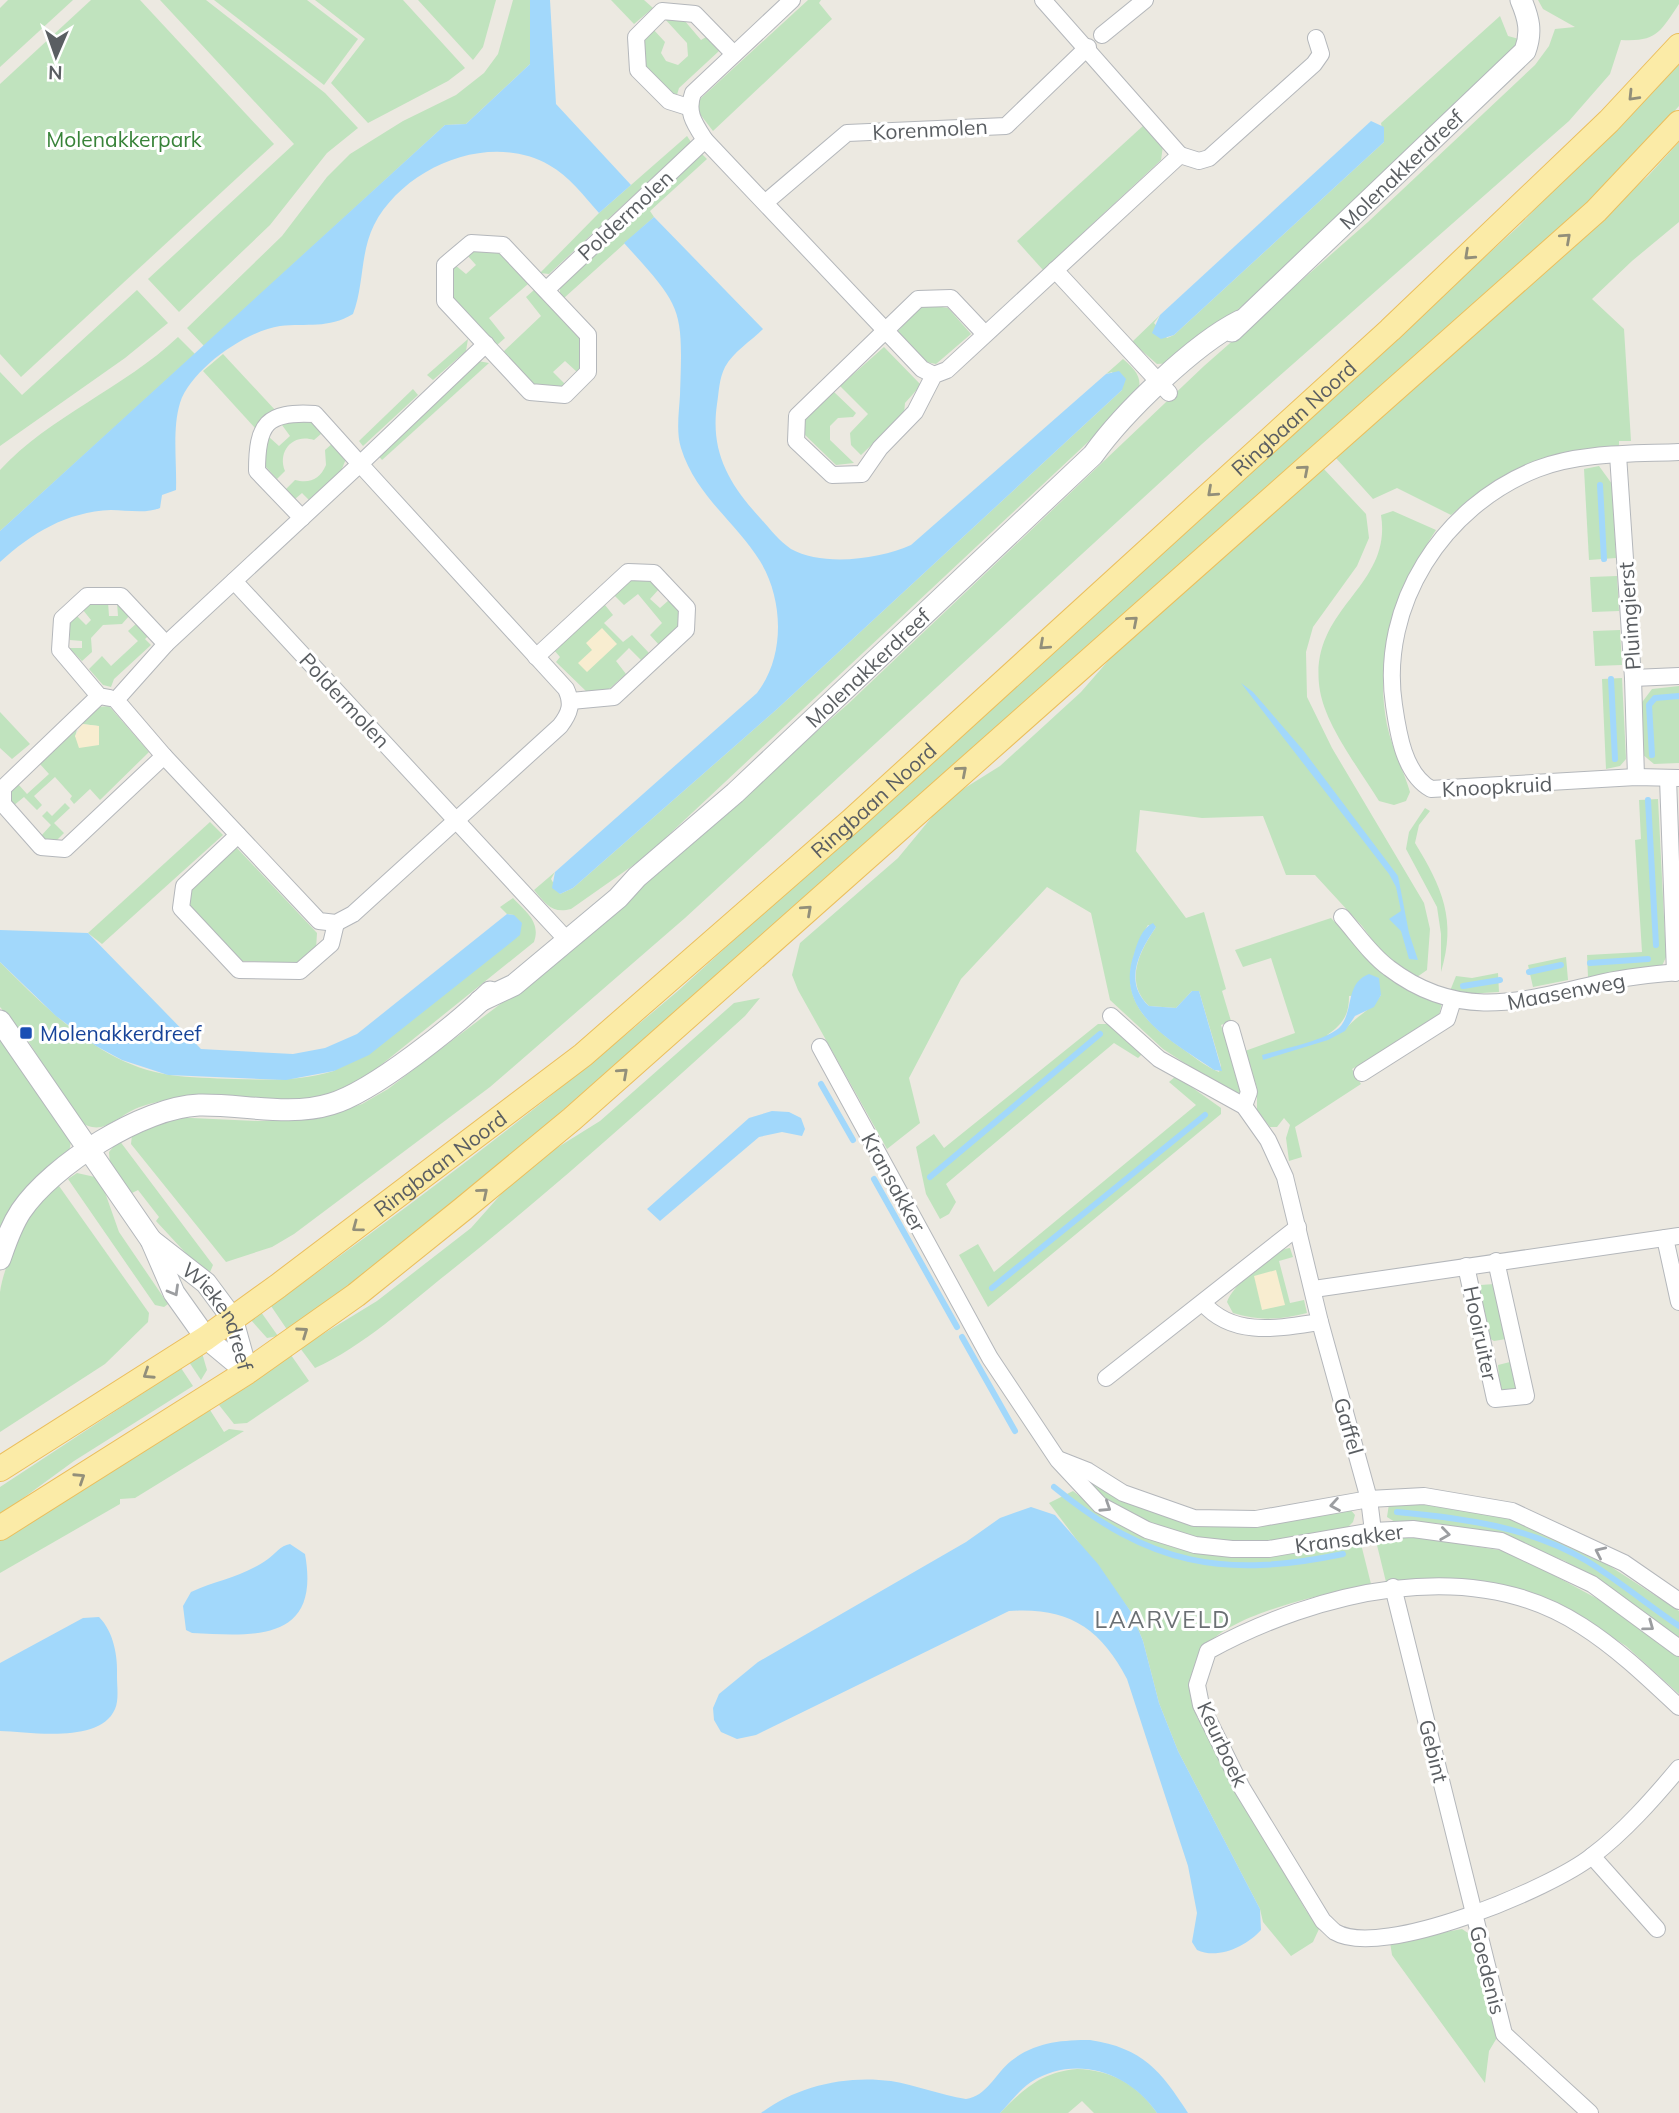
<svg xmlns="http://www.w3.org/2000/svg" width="1679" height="2113" font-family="Mulish,sans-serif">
  <rect width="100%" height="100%" fill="#ece9e1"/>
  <!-- green -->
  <g fill="#c0e3be" fill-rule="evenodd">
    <polygon points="8,0 73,0 0,67 0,8"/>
    <polygon points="91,0 140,0 274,144 21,377 0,354 0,84"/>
    <polygon points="160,0 206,0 325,93 358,128 327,153 270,225 179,312 148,279 294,144"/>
    <polygon points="214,0 307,0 358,39 324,85"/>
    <polygon points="315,0 403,0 465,68 448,81 368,123 331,83 365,39"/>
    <polygon points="418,0 496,0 483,47 473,60"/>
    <polygon points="513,0 530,0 530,64 466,124 445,125 204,346 187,328 282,236 327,177 350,154 403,121 456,95 484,73 498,54"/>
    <polygon points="611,0 644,0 653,8 634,24"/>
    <polygon points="808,0 821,0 819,3 832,19 713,131 696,109 699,100"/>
    <path d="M1538,0H1679V4C1660,32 1657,42 1621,40L1610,74L1569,121L1202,444L685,918L490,1087L294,1234L272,1247L226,1262L131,1144L132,1135L170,1117L258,1121L316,1119L362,1104L388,1089L532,980L848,704L1204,366L1368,222L1535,65L1549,46L1555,29L1575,27L1543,9Z"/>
    <polygon points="1500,16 1508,36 1519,39 1509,55 1248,301 1173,363 1157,364 1132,342 1160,315 1154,323 1167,338 1174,335 1384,142 1381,123"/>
    <polygon points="664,18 684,20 701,40 706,37 719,51 679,88 676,98 642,64 642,38 652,28 665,42 661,53 666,61 678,65 688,56 687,43"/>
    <path d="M1679,57V106L1632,159L1517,273L417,1238L288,1331L271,1306C411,1205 548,1102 679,990L1519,226Z"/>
    <polygon points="1144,125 1163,146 1161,160 1043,270 1017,241"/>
    <polygon points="687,136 691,142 549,274 540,273 599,213"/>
    <path d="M1679,142V222L1632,261L1592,299L1624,329L1631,441H1619V447C1547,460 1508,464 1451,515L1397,488L1373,499L1335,457L1648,176Z"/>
    <polygon points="702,154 707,159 650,211 654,217 564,298 560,293 560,286"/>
    <polygon points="472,250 499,251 528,284 489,318 505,338 496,346 451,297 451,269 455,265 466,274 476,265 467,255"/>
    <polygon points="137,290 168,323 125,358 0,446 0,372 22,395"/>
    <polygon points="534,290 583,342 581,368 577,372 565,361 553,372 565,384 562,387 533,385 503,352 541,316 526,297"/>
    <polygon points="923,304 948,308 971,334 936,364 926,362 897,332"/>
    <path d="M178,337L195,354L0,531V470C50,416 124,388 178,337Z"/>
    <polygon points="468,339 466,351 433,380 427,375"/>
    <polygon points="884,347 921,385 905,403 904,414 861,455 851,445 850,433 868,414 840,386"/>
    <polygon points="223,354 276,411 255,428 203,371"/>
    <path d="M1123,359C1137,371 1145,380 1135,398L645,857L571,909C552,914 546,904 534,890L555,872L551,879L560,894L573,888L776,710L1122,390L1112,372L1106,374Z"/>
    <polygon points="478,361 489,363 382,460 377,454"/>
    <polygon points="413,389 418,395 363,446 359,441"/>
    <polygon points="834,392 856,413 853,417 838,418 830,426 830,440 854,463 836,465 803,433 804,421"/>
    <path d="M286,422H312L322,433L314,440C293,433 277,451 285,471L277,479L266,467V439L269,437L279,446L290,436L282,425Z"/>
    <path d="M333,443L346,459L341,471L309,500L302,493L295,499L286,489L295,480C310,484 320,479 326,465L325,450Z"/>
    <polygon points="1599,466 1612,484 1616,558 1589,560 1584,469"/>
    <path d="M1323,468L1366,514L1369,538L1357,566L1313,627L1306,652L1307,697L1332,748L1424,903L1430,929L1427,970L1417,977L1390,964L1362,926L1315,875H1286L1263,816L1202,818L1140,810L1136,851L1186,918L1204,912L1226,989L1222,991L1231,1021L1221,1025L1243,1092L1241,1097L1232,1094L1163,1049L1110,1000L1091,913L1047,887L961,979L909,1078L920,1123L887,1149L798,990L792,975L800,943L898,858L936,812L952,796L1000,766L1081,692L1121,646ZM1148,925L1156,927C1139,952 1124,982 1149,1006L1176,1008L1192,991H1199L1221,1066L1219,1072C1204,1066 1191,1054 1177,1045C1128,1010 1116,980 1148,925Z"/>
    <path d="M1393,511L1436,530C1397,589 1373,653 1387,725C1392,748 1403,769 1410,792L1406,801L1394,805L1379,801C1360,770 1326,726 1320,691C1306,608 1393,589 1381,515Z"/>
    <polygon points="1617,576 1619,611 1592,612 1590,577"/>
    <polygon points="634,577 648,578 659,589 650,599 660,608 669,600 679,610 680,627 660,646 650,635 662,623 638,594 624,605 614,595"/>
    <polygon points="90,602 108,602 109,616 118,616 117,602 129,616 122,624 103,625 91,638 92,652 82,661 69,648 82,648 82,641 70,640 70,622 77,616 86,625 91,620 83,610"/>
    <polygon points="605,605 613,615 604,623 623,642 632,635 649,653 641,660 629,648 616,661 626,674 609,689 588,693 556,662 560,657 554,650"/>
    <polygon points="137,623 148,636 145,639 151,645 114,679 111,687 103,685 89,669 102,656 111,666 138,641 128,631"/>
    <polygon points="1620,630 1622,665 1595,666 1593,631"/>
    <polygon points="1622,678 1626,759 1620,766 1606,769 1602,679"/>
    <polygon points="1679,686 1679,763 1654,764 1642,754 1640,705 1652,689"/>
    <polygon points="109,706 149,752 100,800 90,789 74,804 70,799 72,796 55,777 34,796 42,805 37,810 24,797 13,806 10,791 18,784 27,794 49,774 40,764 77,729 75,737 98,726 82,724 98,707"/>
    <polygon points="0,712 30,744 12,759 0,748"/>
    <polygon points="1658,799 1666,957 1662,966 1588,977 1587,955 1642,952 1635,840 1641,839 1639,800"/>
    <polygon points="65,803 70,808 54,823 64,833 56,841 45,840 41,836 51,825 42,816 47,811 52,816"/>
    <path d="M1425,808L1430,811L1419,825L1415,843C1442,887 1457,920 1441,972V934L1437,907L1406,849L1409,832Z"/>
    <polygon points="210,822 223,835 102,944 88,933"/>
    <polygon points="236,847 317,933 316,949 299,963 239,961 187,906 187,893"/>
    <path d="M513,898C526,912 541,922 534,942L366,1077C297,1120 238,1087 166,1100C156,1102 144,1105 135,1109C114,1119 101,1138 78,1120L25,1036L0,1007V962C47,1009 101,1065 170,1075C191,1078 212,1078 234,1079C268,1080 301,1081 334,1071L514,915L507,914L500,907Z"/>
    <path d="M1331,918L1379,969L1442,1002L1438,1020L1352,1069L1361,1084L1295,1127L1302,1157L1289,1161L1286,1138L1290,1125L1284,1118L1277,1127H1270L1257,1110V1088L1245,1051L1295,1033L1271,958L1243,967L1235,950ZM1381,995C1371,1011 1356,1015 1344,1031L1327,1035C1343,1024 1349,1015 1349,996Z"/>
    <polygon points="1566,957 1568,980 1533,987 1528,965"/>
    <polygon points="1498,973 1499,992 1466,994 1450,991 1456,976 1472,978"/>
    <path d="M760,998L745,1016C648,1104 551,1191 448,1273C406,1306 364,1346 315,1368L300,1348L377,1301L471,1228L503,1192L547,1154L600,1121L734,1003Z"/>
    <polygon points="1098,1024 1108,1024 1144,1052 1138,1058 1114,1043 946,1184 956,1202 949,1214 940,1219 926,1194 916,1147 934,1134 944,1148"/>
    <polygon points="0,1039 71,1141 69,1153 0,1234"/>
    <polygon points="1176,1076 1221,1108 1221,1114 988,1307 959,1255 978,1244 994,1272 1196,1105 1169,1082"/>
    <polygon points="119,1140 213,1265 208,1277 156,1221 159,1217 138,1190 132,1193 110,1166 109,1152"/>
    <polygon points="77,1173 95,1177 102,1184 119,1232 168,1304 164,1307 155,1305 68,1179"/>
    <path d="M59,1186L149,1313L148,1322L105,1364L0,1432C0,1390 0,1332 0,1292C4,1262 32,1200 59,1186Z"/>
    <path d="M1290,1248L1293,1257L1279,1261L1290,1303L1304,1300L1307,1313C1280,1320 1259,1321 1233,1313L1227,1302C1231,1287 1274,1248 1290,1248Z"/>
    <polygon points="1494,1284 1506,1339 1494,1341 1489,1338 1479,1290 1481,1285"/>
    <polygon points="261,1312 278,1336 267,1338 251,1320"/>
    <polygon points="202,1353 207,1370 201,1380 189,1362"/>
    <polygon points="291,1355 309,1381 247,1423 234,1424 219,1405"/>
    <polygon points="1510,1362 1514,1364 1519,1385 1516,1390 1504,1392 1500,1389 1498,1365"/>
    <polygon points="181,1368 193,1386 74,1461 0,1515 0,1487"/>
    <polygon points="210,1410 224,1432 229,1429 244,1431 135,1498 120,1499 120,1504 0,1573 0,1540"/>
    <path d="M1086,1478L1177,1519L1350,1509L1355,1515L1353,1522L1348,1527C1266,1543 1226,1554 1146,1522C1123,1513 1099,1500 1086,1478Z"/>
    <path d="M1073,1491C1177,1573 1237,1561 1360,1540L1371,1584C1331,1593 1226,1613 1204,1650C1193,1670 1192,1696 1197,1717L1305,1909L1319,1929L1313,1942L1291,1956L1263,1922L1260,1909L1178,1751L1159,1703L1143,1641L1131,1612L1049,1503Z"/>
    <polygon points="1418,1502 1525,1520 1579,1546 1679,1611 1679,1639 1565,1561 1507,1539 1436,1523 1395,1522 1387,1517 1389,1504"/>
    <polygon points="1403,1535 1511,1552 1618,1610 1679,1654 1679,1694 1626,1646 1572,1612 1462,1581 1434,1579 1386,1582 1375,1537"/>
    <polygon points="1462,1929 1471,1935 1498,2036 1489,2051 1485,2083 1392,1955 1390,1942"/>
    <path d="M1077,2069C1111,2070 1137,2084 1157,2113H1094L1082,2101L1068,2113H1000C1024,2089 1041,2072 1077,2069Z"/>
  </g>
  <!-- sand -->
  <g fill="#f8edd0">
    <polygon points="602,628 617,644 587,672 578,663 592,650 586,643"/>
    <polygon points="82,724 99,726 99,745 79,748 75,736"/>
    <polygon points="1276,1270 1285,1305 1262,1310 1254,1276"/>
  </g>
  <!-- water -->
  <g fill="#a2d8fb">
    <path d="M530,0H550L556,104L631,185L599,213C584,196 569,176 549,165C489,131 404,167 374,225C360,253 364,286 353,314C328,329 307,323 280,326C246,331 191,369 180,403C172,429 177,463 176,490L162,495L160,508C146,514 126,510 111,510C66,512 32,533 0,562V531L445,125L466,124L530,64Z"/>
    <polygon points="1371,121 1384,127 1384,142 1174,335 1161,339 1152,333 1160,315"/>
    <path d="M654,217L763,329C751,341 733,352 725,367C719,379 719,391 717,404C710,452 729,484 761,519C770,529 779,541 791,549C823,567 880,559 911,545L1106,374L1119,371L1126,379L1122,390L776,710L573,888L560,894L552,888L555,872L757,693C785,657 784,600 760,561C735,521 696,496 681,448C676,432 679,412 680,395C683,307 683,308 624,243Z"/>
    <polygon points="1241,683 1253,692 1303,750 1398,876 1409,933 1418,960 1409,959 1401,931 1389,919 1401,911 1396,887 1389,874"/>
    <polygon points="507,914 514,915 522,923 520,935 514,940 369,1055 334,1071 286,1080 168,1075 122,1060 96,1046 56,1016 0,962 0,930 88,933 201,1049 293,1054 325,1048 357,1034"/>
    <path d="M1153,923L1156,927C1139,952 1123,982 1149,1006L1176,1008L1192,991H1199L1222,1071L1214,1070C1174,1042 1113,1013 1134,954C1137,943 1142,928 1153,923Z"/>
    <path d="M1369,974L1379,978L1381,995L1374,1007L1355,1016L1345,1031L1328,1040L1263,1060L1262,1055C1282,1049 1324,1041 1339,1028C1355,1011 1344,984 1369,974Z"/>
    <polygon points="772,1111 789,1112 801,1118 805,1129 802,1136 782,1132 759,1137 660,1221 647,1209 749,1118"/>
    <path d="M1031,1507L1055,1515L1098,1564L1131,1612L1143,1641L1159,1703L1178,1751L1260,1909L1261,1930C1247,1946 1218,1960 1197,1950L1192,1942L1197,1913L1188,1866L1127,1679C1100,1627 1067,1607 1009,1611L756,1735L737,1739L721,1732L714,1720L713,1708L719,1694L758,1662L966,1542L1000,1518Z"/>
    <path d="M290,1544L305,1554C321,1643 254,1636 192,1633L186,1630L183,1606L191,1592C219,1579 241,1578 268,1559C276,1553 280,1546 290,1544Z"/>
    <path d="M99,1617C114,1632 118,1657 117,1677C117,1687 119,1700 115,1709C100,1744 31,1732 0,1731V1663L83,1618Z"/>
    <path d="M1090,2040C1143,2048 1161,2071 1188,2113H1157C1129,2072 1075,2054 1031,2082C1019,2090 1010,2103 1000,2113H761C797,2086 846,2075 891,2081C916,2085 940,2095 966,2099C987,2096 995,2074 1011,2061C1035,2042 1062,2040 1090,2040Z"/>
  </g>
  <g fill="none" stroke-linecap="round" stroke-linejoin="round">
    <!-- stream -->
    <g stroke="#a2d8fb" stroke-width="6">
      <polyline points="1600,485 1604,559"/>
      <polyline points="1611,679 1615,759"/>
      <polyline points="1652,755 1649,705 1655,698 1679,696"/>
      <polyline points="1648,800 1656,945"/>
      <polyline points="1590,963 1648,959"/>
      <polyline points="1529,972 1561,965"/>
      <polyline points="1463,986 1500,980"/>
      <polyline points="821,1084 853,1140"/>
      <polyline points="930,1177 1100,1034"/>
      <polyline points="874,1179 957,1327"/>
      <polyline points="992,1288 1205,1115"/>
      <polyline points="962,1337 1015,1431"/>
      <path d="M1054,1487C1149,1565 1223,1579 1343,1554"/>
      <path d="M1397,1512C1462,1518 1531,1527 1587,1561C1619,1581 1648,1605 1679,1626"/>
    </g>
    <defs>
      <g id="street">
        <path d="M792,0L693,93C686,112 694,123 705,140L922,369L934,375"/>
        <polyline points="1102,35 1145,0"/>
        <polyline points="688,107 669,101 638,70 636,37 662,11 695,14 734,54"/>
        <polyline points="1180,155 1199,161 1209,158 1314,64 1321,54 1316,38"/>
        <polyline points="766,202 847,133 1006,126 1088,47"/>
        <polygon points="471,243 503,245 588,335 588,372 565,395 530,392 445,301 445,265"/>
        <polyline points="1055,270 1169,393"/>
        <polyline points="546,290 705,140"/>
        <polyline points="985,334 951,298 918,299 797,416 796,441 832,475 862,474 880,448 915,412 934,375 947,370 1180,155 1043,0"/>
        <path d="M1679,452C1634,454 1580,452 1537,469C1443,506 1379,605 1394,705C1398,733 1404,774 1431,789L1636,777L1679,778"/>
        <polyline points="1618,455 1633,678 1636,777"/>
        <path d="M360,464L566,689C573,704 570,713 560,726L353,914L336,923L319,921L164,756L116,700L166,644Z"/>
        <path d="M302,518L257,471C257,424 266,411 315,414L360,464L486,344"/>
        <polyline points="234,581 567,940"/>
        <polyline points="536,657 628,572 654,573 687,608 686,630 614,697 571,701"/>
        <polyline points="1633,678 1679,676"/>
        <polyline points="99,696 3,788 3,804 41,847 65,849 164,756"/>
        <polyline points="110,698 99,696 60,650 62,619 87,596 121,596 166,644"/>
        <polyline points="1668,778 1675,973"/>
        <polyline points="238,835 184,886 181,908 239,970 300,971 331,944 336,923"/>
        <path d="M1342,917C1357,934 1371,955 1389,968C1461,1023 1525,1000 1604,982C1628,977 1655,974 1679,972"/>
        <polyline points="1111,1016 1159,1059 1244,1106 1268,1140 1285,1177 1320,1322 1369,1499 1373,1531"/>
        <polyline points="1231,1029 1249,1092 1244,1106"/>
        <polyline points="820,1047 990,1358 1058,1460 1100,1505 1147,1530 1195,1545 1232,1549 1269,1549 1373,1531 1413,1529 1501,1541 1592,1584 1679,1648"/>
        <polyline points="1362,1073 1447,1019 1453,1000"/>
        <polyline points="1665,1238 1679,1302"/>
        <polyline points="1466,1266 1495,1399 1526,1396 1496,1261"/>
        <polyline points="1314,1289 1679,1236"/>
        <path d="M1203,1303C1233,1338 1280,1328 1320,1322"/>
        <polyline points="1106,1378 1298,1227"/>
        <polyline points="1060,1460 1088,1471 1123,1493 1194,1518 1256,1519 1369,1499 1424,1496 1512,1511 1624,1563 1679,1601"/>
        <polyline points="1393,1587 1504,2034 1590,2113"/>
        <path d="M1679,1707C1648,1678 1618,1649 1582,1626C1470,1553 1316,1592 1208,1651L1197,1685L1201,1705L1242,1788L1323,1921C1327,1924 1331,1929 1335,1932C1382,1960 1552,1888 1592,1856C1624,1832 1653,1799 1679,1768"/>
        <polyline points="1592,1856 1657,1929"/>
      </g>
      <g id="secondary">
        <path id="s1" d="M1232,331L1525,51C1532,32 1529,19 1521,0"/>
        <path id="s2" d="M480,1001L514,985L618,898L637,877L735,793L1093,455C1123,413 1194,344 1240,321"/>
        <polyline points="0,1021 151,1240 174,1293 206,1338 247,1372"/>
        <path id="s3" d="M151,1240L206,1283L232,1318L247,1372"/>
        <path d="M0,1259C6,1242 11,1226 21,1211C52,1165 143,1107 199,1105C242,1104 289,1117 331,1104C373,1092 457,1024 490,992"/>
      </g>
      <g id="primary">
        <path id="s4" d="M0,1469L206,1338L278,1286L583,1055L851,821L1390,330L1609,121L1679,46"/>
        <polyline points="0,1528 247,1372 356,1295 463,1209 572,1119 1596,211 1679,123"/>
      </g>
    </defs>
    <!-- street casing -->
    <use href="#street" stroke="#b4b7bb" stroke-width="18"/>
    <!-- secondary casing -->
    <use href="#secondary" stroke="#b3b7bb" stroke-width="23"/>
    <!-- primary casing -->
    <use href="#primary" stroke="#ebbe5c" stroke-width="26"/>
    <!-- street -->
    <use href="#street" stroke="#fff" stroke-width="16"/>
    <!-- secondary -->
    <use href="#secondary" stroke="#fff" stroke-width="21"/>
    <!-- primary -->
    <use href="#primary" stroke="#fbeba7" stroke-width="24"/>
  </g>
  <!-- one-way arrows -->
  <defs><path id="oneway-chevron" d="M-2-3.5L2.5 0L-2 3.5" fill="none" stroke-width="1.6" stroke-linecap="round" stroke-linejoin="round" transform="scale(1.75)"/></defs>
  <g stroke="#928f7a">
    <use href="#oneway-chevron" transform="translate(1633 96) rotate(134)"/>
    <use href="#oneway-chevron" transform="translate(1566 238) rotate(-42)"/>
    <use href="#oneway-chevron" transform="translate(1469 255) rotate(137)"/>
    <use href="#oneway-chevron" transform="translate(1304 470) rotate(-41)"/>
    <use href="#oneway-chevron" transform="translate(1212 492) rotate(138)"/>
    <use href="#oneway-chevron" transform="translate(1133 621) rotate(-41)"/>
    <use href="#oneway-chevron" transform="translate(1044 645) rotate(138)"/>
    <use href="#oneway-chevron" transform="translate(962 771) rotate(-41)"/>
    <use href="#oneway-chevron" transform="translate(807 910) rotate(-42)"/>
    <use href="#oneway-chevron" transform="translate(623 1073) rotate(-42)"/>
    <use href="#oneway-chevron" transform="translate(483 1193) rotate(-40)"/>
    <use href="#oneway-chevron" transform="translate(357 1227) rotate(143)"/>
    <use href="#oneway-chevron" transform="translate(303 1332) rotate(-35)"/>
    <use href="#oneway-chevron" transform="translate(148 1374) rotate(147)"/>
    <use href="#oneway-chevron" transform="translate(80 1478) rotate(-33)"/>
  </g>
  <g stroke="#9c9ea1">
    <use href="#oneway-chevron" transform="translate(174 1291) rotate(60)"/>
    <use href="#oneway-chevron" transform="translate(1335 1505) rotate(170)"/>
    <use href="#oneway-chevron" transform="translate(1106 1507) rotate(33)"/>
    <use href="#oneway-chevron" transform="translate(1445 1534) rotate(8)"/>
    <use href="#oneway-chevron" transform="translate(1600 1552) rotate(-155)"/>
    <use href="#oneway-chevron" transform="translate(1649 1626) rotate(36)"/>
  </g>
  <!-- markers -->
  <rect fill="#1a4fb4" stroke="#fff" stroke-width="2.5" x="19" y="1026" width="14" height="14" rx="3.5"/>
  <g text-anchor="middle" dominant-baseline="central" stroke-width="6" stroke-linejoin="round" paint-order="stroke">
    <!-- street labels -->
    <g font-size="21" fill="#5a5e62" stroke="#fff">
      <text transform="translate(930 129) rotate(-3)">Korenmolen</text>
      <text stroke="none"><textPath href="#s1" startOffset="234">Molenakkerdreef</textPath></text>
      <text transform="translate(625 215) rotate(-43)">Poldermolen</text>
      <text stroke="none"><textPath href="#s4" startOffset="1670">Ringbaan Noord</textPath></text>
      <text transform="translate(1629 616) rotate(-94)">Pluimgierst</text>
      <text stroke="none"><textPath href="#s2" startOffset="513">Molenakkerdreef</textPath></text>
      <text transform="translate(345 700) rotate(47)">Poldermolen</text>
      <text transform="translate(1497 786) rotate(-3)">Knoopkruid</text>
      <text stroke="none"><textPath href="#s4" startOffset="1102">Ringbaan Noord</textPath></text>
      <text transform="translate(1566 991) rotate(-11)">Maasenweg</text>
      <text stroke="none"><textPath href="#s4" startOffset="536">Ringbaan Noord</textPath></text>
      <text transform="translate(894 1182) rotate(61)">Kransakker</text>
      <text stroke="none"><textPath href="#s3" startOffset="105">Wiekendreef</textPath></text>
      <text transform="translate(1481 1333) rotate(78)">Hooiruiter</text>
      <text transform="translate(1349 1426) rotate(74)">Gaffel</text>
      <text transform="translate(1349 1538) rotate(-8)">Kransakker</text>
      <text transform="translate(1223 1744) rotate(65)">Keurboek</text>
      <text transform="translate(1434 1751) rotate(76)">Gebint</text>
      <text transform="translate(1488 1970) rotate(76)">Goedenis</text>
    </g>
    <!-- park labels -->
    <g font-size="21" fill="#388339" stroke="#fff">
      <text x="124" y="139">Molenakkerpark</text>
    </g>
    <!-- transit labels -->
    <g font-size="21" fill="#164399" stroke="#fff" text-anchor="start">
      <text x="40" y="1033">Molenakkerdreef</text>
    </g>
    <!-- neighbourhood labels -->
    <g font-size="23" letter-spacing="2" fill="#6b7074" stroke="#fff">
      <text x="1163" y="1619">LAARVELD</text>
    </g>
  </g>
  <!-- north arrow -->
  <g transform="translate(56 56) rotate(182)" stroke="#ffffff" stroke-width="5" paint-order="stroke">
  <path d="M0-5L12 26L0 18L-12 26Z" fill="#5a5e62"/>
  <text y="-10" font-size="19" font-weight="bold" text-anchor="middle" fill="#5a5e62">N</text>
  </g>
</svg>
